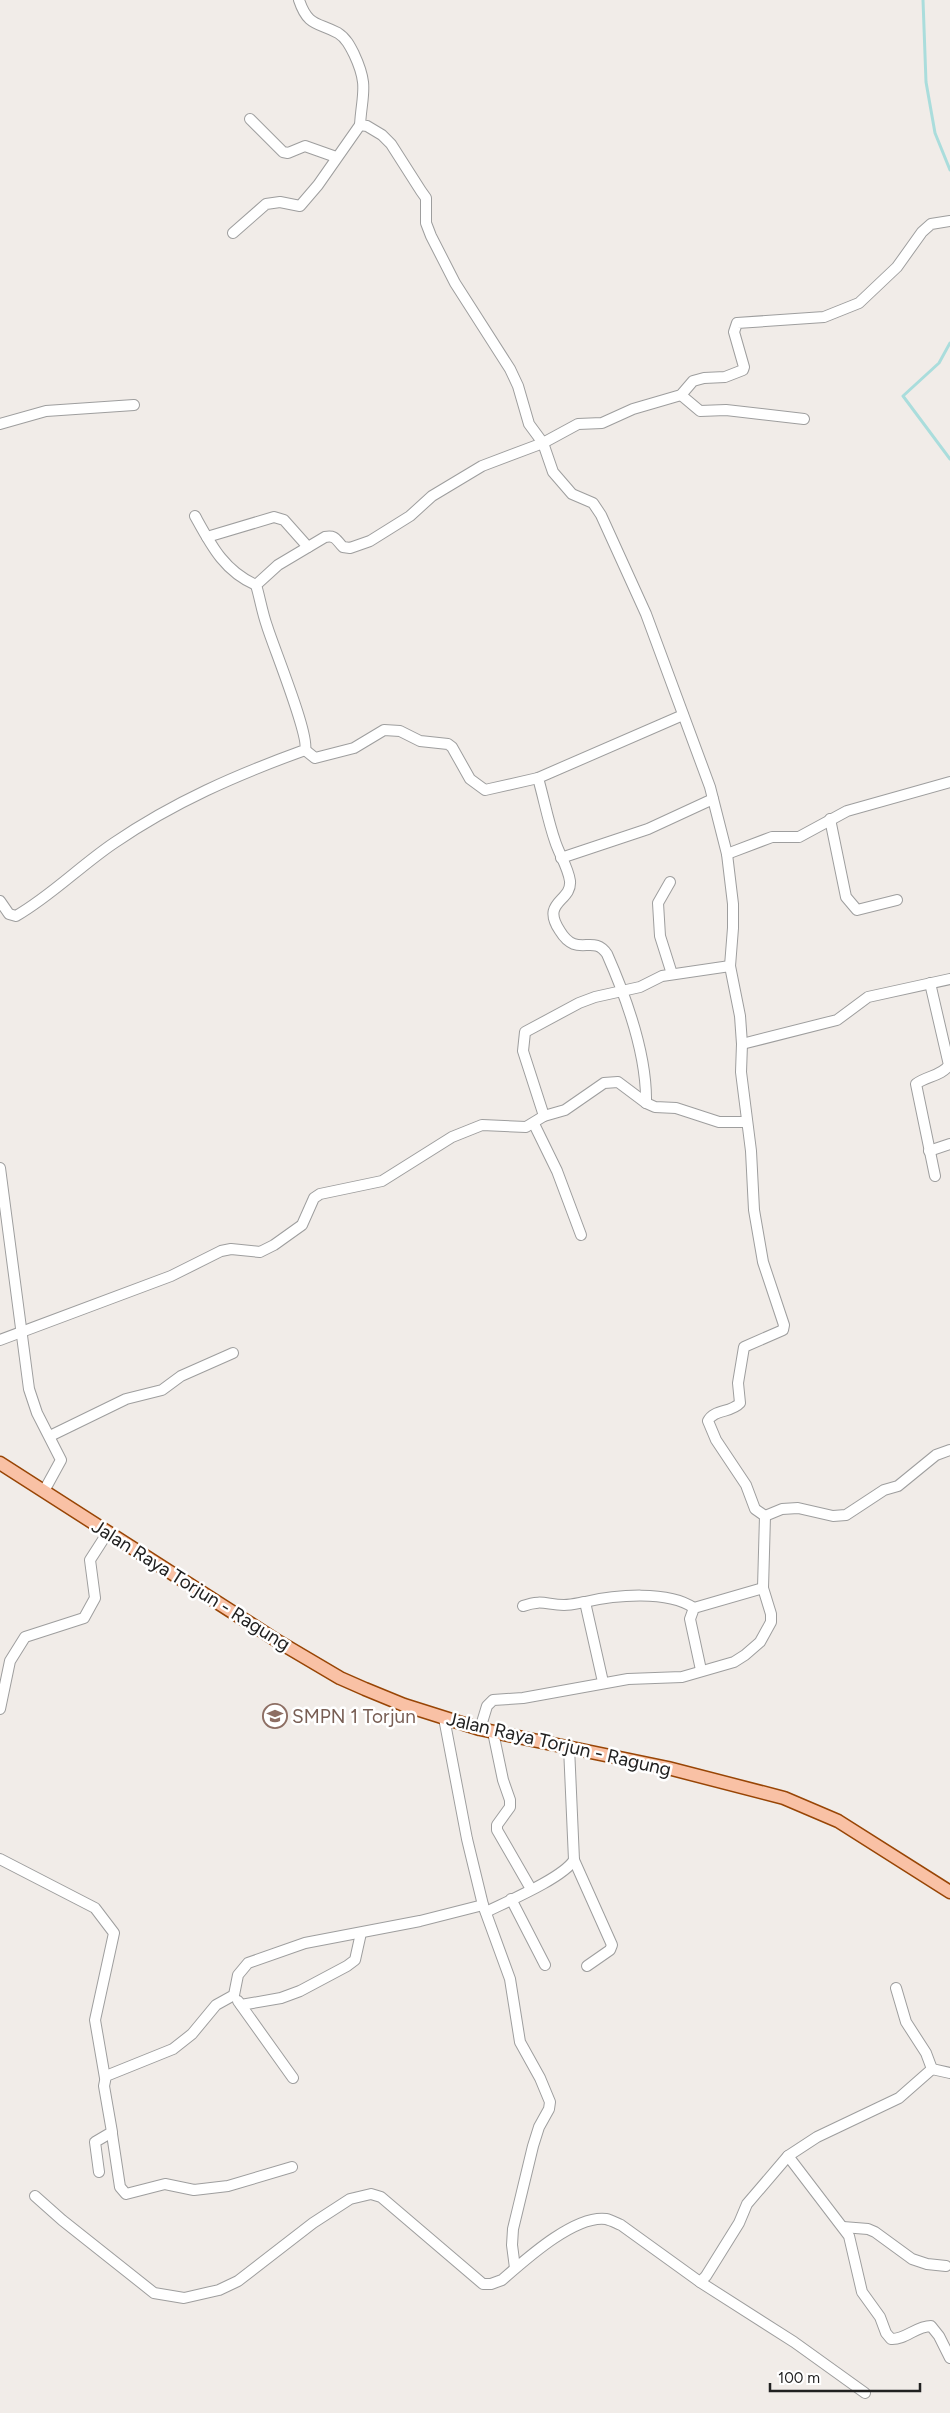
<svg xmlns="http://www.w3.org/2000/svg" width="950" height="2413" font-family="Figtree,sans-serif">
  <rect width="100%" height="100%" fill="#f1ece8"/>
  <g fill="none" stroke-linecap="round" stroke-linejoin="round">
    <!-- stream -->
    <g stroke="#aadddc" stroke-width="3">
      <polyline points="923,0 926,82 935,133 950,170"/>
      <polyline points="950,343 939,363 903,396 950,459"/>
    </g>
    <defs>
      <g id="minor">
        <path d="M299,0C308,27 318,22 338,33C346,38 350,46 354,54C369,86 362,93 360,125L367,126L382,135L391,144L421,191L426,198V223L431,236L455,283L510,369L518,386L529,424L543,443L553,472L572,494L593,503L601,515L646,614L710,787L727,854L733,904V928L730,966L740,1016L742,1044L741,1072L751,1151L754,1210L763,1262L784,1325L783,1330L744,1347L738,1383L740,1403C731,1413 714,1409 708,1421L716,1440L746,1485L755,1509L765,1516L763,1588L771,1614V1622L760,1642L745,1655L734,1662L682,1677L628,1679L523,1698L493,1700L487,1706L480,1729"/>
        <polyline points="250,119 283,152 288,153 305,146 336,157"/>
        <polyline points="233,233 266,204 280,202 300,206 318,185 360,125"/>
        <polyline points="681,395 700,411 726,410 804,419"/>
        <polyline points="0,424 46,411 134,405"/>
        <path d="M195,516C211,545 224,571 256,585"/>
        <polyline points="207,537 274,517 284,520 308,547"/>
        <polyline points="305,750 315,758 354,748 384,730 400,731 420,741 448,744 452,747 470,779 485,790 538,778"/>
        <polyline points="830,819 846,897 857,910 897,900"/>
        <polyline points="727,854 772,837 799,837 847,811 950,782"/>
        <polyline points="561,858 648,829 713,799"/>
        <polyline points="670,882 658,903 660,936 672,974"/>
        <path d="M0,901L9,914L16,916C51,896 80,866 114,843C174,802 236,775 305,750C310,736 273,646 267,626C262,612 260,598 256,585L278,565L325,537C336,535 336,540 343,547L350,548L370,541L410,516L432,496L482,466L543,443L578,424L602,423L633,409L681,395L693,381L704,378L725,377L743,370L744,367L734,332L737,323L824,317L859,303L897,267L922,232L931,224L950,221"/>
        <path d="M930,983L949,1065C942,1076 926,1076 916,1084L935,1176"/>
        <polyline points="742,1044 837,1020 868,997 950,979"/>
        <path d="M646,1103C647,1056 626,997 607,954C593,933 577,959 560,931C540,901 572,902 570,881C568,867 559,854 555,841C548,821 544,799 538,778L683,715"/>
        <polyline points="544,1116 523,1051 525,1032 579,1003 595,997 640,987 662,976 730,966"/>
        <polyline points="534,1124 557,1171 581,1235"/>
        <polyline points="929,1151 950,1144"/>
        <polyline points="0,1168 29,1389 37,1413 61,1460 44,1491"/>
        <polyline points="0,1340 171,1276 221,1251 231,1249 260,1252 274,1245 302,1225 314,1198 320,1194 382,1181 452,1137 482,1125 526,1127 544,1116 565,1110 604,1083 618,1082 646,1103 655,1107 676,1108 719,1122 746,1122"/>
        <polyline points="50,1436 126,1399 162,1390 181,1376 233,1353"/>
        <polyline points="765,1516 782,1509 798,1508 833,1516 846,1515 884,1490 898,1486 936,1455 950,1450"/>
        <path d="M585,1602C615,1595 668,1590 694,1608"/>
        <path d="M523,1606C542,1599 547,1605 564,1605C571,1605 579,1603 585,1602L603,1682"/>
        <polyline points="701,1670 690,1619 694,1608 763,1588"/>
        <polyline points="0,1709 10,1661 25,1637 84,1618 95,1598 90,1560 108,1532"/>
        <polyline points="444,1718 467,1839 483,1905 510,1979 520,2042 540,2078 550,2102 549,2109 539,2127 533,2146 513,2229 512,2245 515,2268"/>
        <polyline points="493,1732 503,1780 510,1800 510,1807 497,1825 497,1830 531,1889"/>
        <polyline points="0,1859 95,1908 114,1933 95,2020 105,2078"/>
        <polyline points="574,1860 612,1945 610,1950 587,1966"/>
        <polyline points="511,1899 545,1965"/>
        <path d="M486,1912C506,1902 563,1878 574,1860L569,1747"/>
        <polyline points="896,1988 906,2022 926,2053 932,2069"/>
        <polyline points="238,2001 293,2078"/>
        <polyline points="241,2005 281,1998 300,1991 347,1966 355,1960 361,1933"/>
        <polyline points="112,2134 120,2187 126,2194 165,2184 194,2190 228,2186 292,2167"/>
        <path d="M788,2156L849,2236L862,2292L880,2317L886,2333L891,2339C905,2340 916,2326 931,2326L939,2336L950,2358"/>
        <polyline points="99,2172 95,2142 112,2132 104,2086 106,2076 173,2049 192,2034 216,2005 234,1995 238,1975 248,1963 305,1943 420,1921 483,1905"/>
        <path d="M35,2196L62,2220L154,2293L184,2298L219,2290L238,2281L313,2223L350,2199L371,2194L381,2197L483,2284H491L502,2280C525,2260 574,2215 606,2219C611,2220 616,2223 621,2225L700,2282L706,2276L739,2223L747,2204L788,2156L817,2137L899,2098L932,2069L950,2073"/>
        <polyline points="843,2227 868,2229 875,2232 912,2259 927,2264 946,2266"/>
        <polyline points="700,2282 794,2342 865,2393"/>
      </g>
      <polyline id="major" points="0,1463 279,1642 340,1678 365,1689 404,1705 480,1729 668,1768 784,1798 838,1821 950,1892"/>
    </defs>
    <!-- minor casing -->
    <use href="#minor" stroke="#9e9e9e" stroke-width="12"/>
    <!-- major casing -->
    <use href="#major" stroke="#984505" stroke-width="15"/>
    <!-- minor -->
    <use href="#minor" stroke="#fff" stroke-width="10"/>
    <!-- major -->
    <use href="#major" stroke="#f9c1a5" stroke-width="12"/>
  </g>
  <!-- icons -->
  <defs>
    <symbol id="school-ring" viewBox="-11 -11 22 22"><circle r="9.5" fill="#fff" stroke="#8d6e63" stroke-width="1.5"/><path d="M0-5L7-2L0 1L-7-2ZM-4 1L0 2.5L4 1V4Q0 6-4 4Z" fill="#8d6e63"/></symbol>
  </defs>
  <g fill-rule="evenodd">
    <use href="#school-ring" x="261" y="1702" width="28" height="28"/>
  </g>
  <g text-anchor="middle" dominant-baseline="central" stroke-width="5" stroke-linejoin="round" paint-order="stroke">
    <!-- street labels -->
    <g font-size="19" fill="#212121" stroke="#fff">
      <text transform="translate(191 1585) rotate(32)">Jalan Raya Torjun - Ragung</text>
      <text transform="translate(559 1744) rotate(13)">Jalan Raya Torjun - Ragung</text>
    </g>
    <!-- education labels -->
    <g font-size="19" fill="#785e54" stroke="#fff" text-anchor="start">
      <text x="292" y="1716">SMPN 1 Torjun</text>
    </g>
  </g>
  <!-- scale -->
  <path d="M770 2383v8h150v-8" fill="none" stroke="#212121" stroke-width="2.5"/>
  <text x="778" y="2383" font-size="15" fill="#212121" stroke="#ffffff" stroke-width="4" paint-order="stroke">100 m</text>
</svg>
